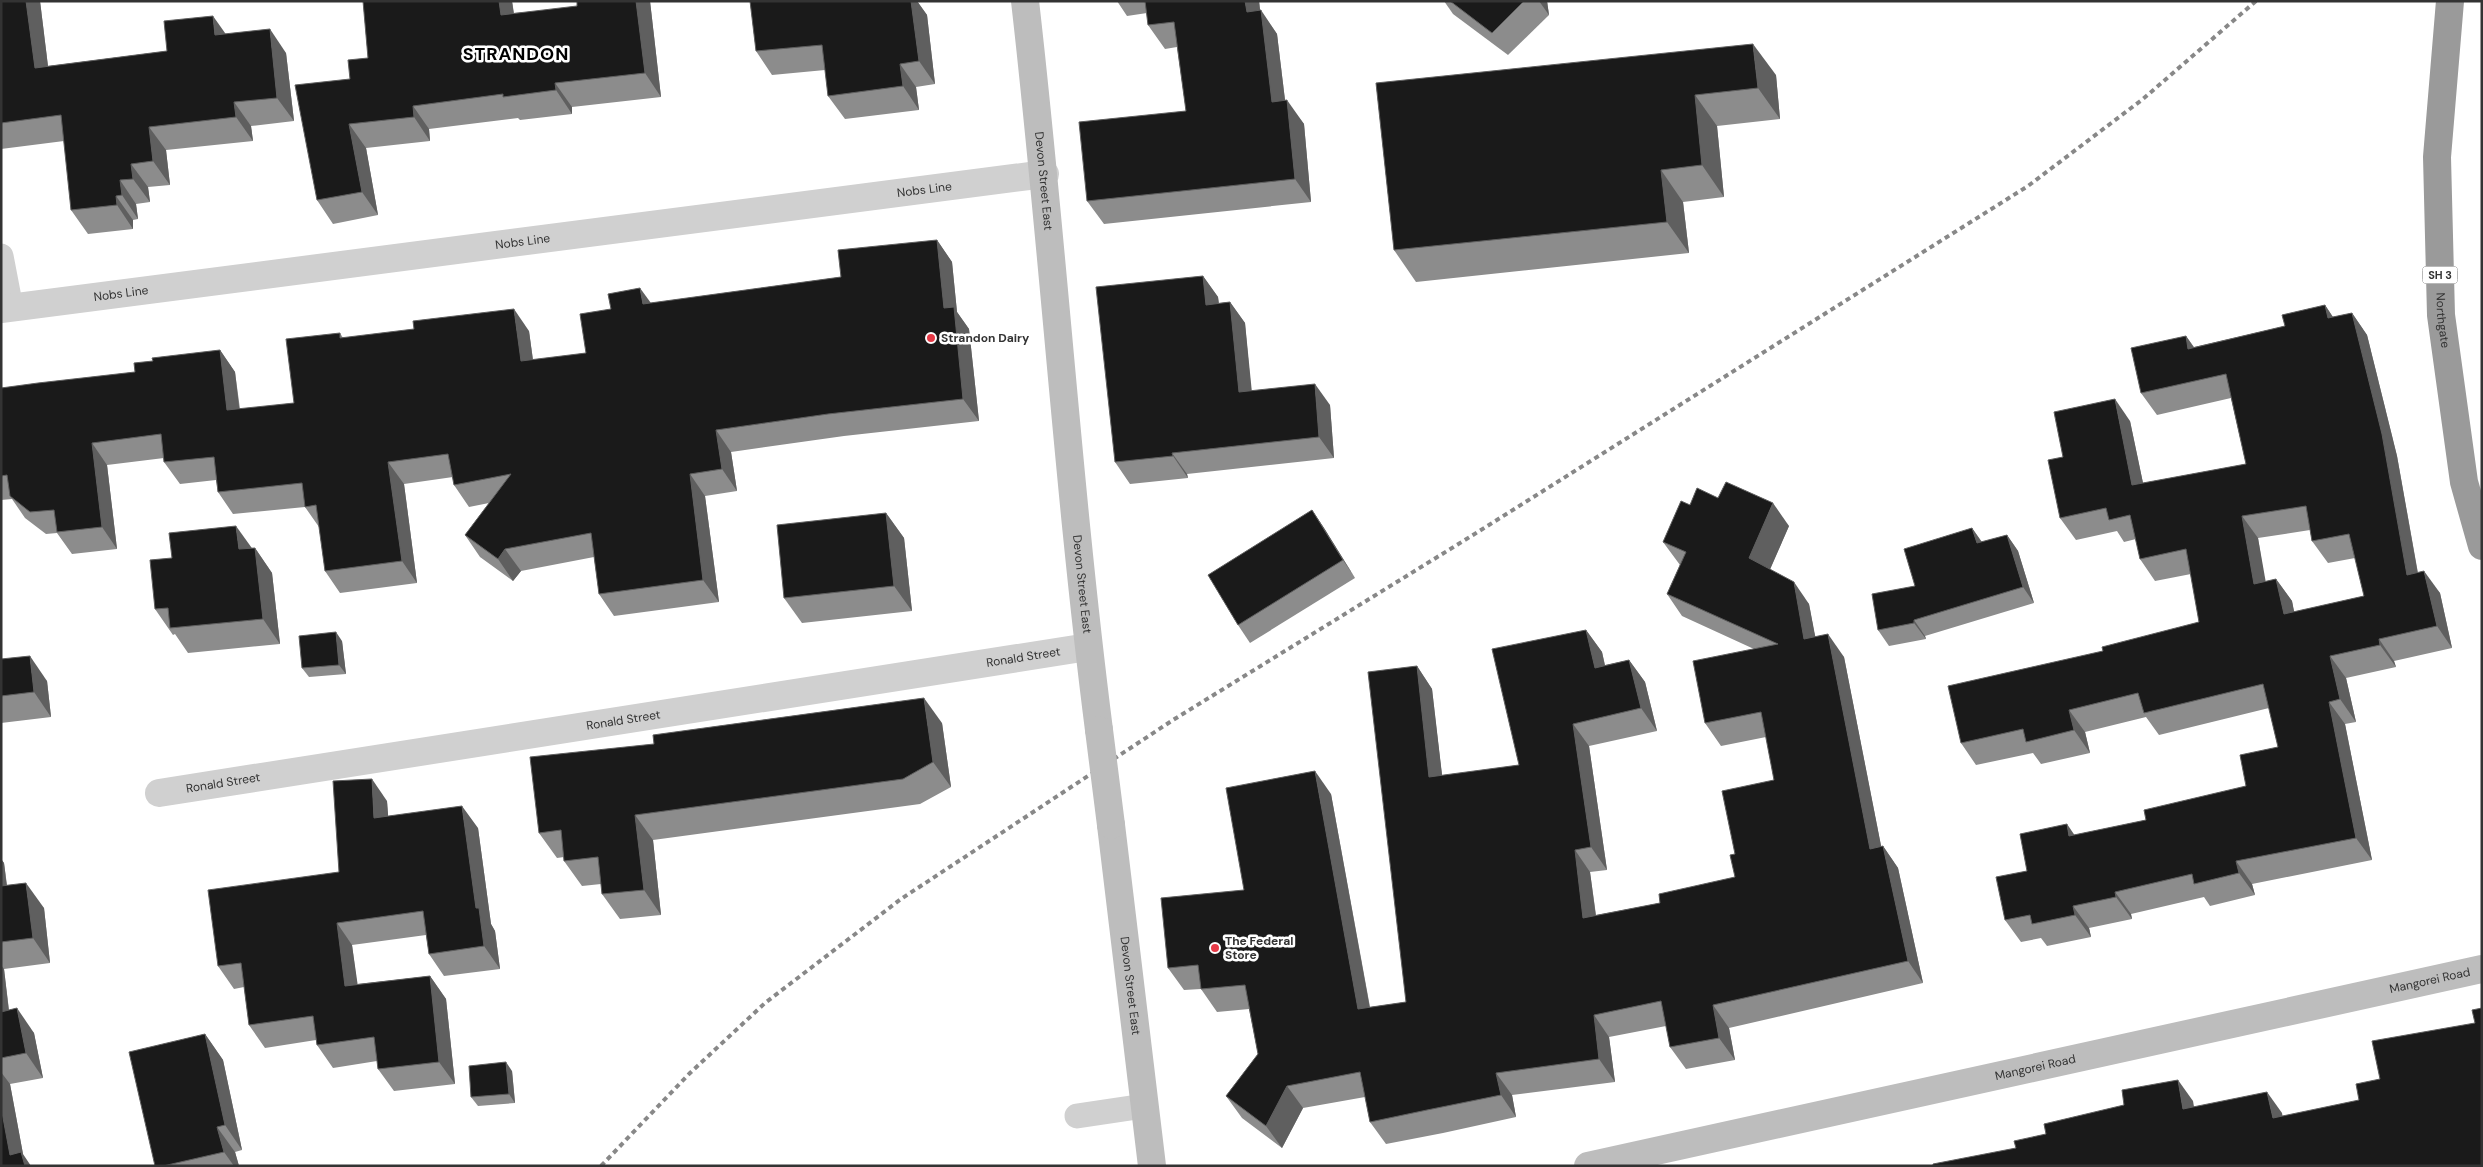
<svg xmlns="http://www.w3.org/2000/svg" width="2483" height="1167" font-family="'DM Sans',sans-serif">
  <rect width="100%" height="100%" fill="#fff"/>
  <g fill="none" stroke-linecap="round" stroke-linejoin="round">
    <!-- lane -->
    <g stroke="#d0d0d0" stroke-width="25">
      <polyline points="1,256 11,308"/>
      <polyline points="1077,1116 1144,1106"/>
    </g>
    <!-- street -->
    <g stroke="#d0d0d0" stroke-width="28">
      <path id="s1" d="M1,309L1045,174"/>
      <path id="s2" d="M159,793L1088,647"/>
    </g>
    <!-- secondary -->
    <g stroke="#bdbdbd" stroke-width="28">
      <path id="s3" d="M1025,1C1053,244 1068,488 1099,730"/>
      <path id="s4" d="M1111,825L1152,1166"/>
      <path id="s5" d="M1588,1166L2482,969"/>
    </g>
    <!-- highway -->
    <path stroke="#9a9a9a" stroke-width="28" id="s6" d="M2450,1L2437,157L2441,315L2464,482L2482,546"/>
    <!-- rail -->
    <polyline stroke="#888" stroke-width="4" stroke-dasharray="5 4" stroke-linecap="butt" points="601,1166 690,1073 765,1003 901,899 1173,720 1473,535 2028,186 2143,99 2256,1"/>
    <!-- secondary-bridge -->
    <polyline stroke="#bdbdbd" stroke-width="28" points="1099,730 1111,825"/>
  </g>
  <!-- wall -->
  <g fill="#8c8c8c" fill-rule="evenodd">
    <polygon points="1,1 40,1 48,66 167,51 226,34 286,53 294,121 251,126 253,141 166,150 170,185 148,187 150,202 136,204 138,219 133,220 133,229 88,234 71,210 64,141 1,149"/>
    <polygon points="363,1 512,1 514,13 650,1 661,97 572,107 572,114 520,120 518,118 429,129 430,141 366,148 378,215 333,224 317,200 350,79 368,58"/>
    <polygon points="750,1 917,1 927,15 935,84 916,87 919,110 845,119 828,96 825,70 772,75 756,51"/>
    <polygon points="1117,1 1259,1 1260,10 1277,34 1285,100 1304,124 1311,202 1104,224 1087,201 1186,111 1177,47 1165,49 1148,25 1147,13 1127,16"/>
    <polygon points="1444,1 1547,1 1549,15 1508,55 1453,14"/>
    <polygon points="1776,75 1780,119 1717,126 1724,197 1683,202 1689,253 1416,282 1394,250 1376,83"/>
    <polygon points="937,240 952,262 957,312 969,329 979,421 844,436 731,452 737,491 705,496 719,602 614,616 599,594 594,557 521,571 513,581 480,557 465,535 489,503 469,507 454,485 453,477 404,484 417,583 340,593 325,571 319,527 305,507 233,514 218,492 216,480 180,484 164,462 164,458 107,465 117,549 72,554 57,533 46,534 25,518 12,499 1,500 1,388 135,372 153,361 220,350 235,372 240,409 294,403 340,333 343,338 529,331 533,360 586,353 651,303 841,277"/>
    <polygon points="1203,276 1218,297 1219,303 1230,302 1245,323 1251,390 1330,405 1334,458 1187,474 1188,478 1130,484 1115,462"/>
    <path d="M2325,305L2333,317L2352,313L2367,335L2397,456L2418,573L2440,593L2452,648L2394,661L2396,667L2346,678L2356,722L2345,724L2372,860L2252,884L2255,895L2210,906L2204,897L2131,914L2132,919L2089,928L2091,937L2047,946L2041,938L2021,942L2005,920L2027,871L2074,835L2146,820L2246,786L2278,747L2269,708L2159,735L2146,717L2085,732L2090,753L2041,764L2033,753L1976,765L1961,743L2103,651L2199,622L2191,574L2155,581L2140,559L2136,539L2124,542L2117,531L2076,540L2060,518L2063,457L2130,421L2143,483L2246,464L2231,398L2157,415L2141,393L2186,336L2194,347L2285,326ZM2310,530L2312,541L2328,563L2355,558L2364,596L2294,612L2292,601L2276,579L2265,582L2258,538Z"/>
    <polygon points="1718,498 1789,526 1770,569 1809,604 1815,637 1844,657 1881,846 1883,846 1898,868 1923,983 1729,1028 1735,1060 1686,1069 1670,1047 1666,1026 1609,1037 1615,1082 1512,1095 1516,1117 1443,1133 1386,1144 1370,1122 1365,1097 1303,1108 1282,1148 1242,1118 1226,1096 1258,1054 1249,1009 1217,1012 1201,989 1184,990 1168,968 1244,890 1331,794 1370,1007 1406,1002 1417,666 1432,689 1442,776 1519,765 1586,630 1602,652 1605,665 1629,660 1645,682 1657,731 1589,746 1607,870 1590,872 1596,915 1660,903 1735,877 1735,854 1774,780 1766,737 1721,746 1705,723 1754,649 1682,616 1667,594 1680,565 1663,542 1690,505"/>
    <polygon points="1312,510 1324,528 1355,578 1250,643 1238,625"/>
    <polygon points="886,513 904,538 912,611 802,623 784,598"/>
    <polygon points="1972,528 1982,542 2007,535 2018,551 2034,603 1925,636 1926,639 1889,646 1878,630 1915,586"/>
    <polygon points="252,548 255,548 272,573 280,644 188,653 175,634 173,635 155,609"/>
    <polygon points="342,641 346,674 309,677 302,668"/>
    <polygon points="1,659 47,681 51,717 1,723"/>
    <polygon points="942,723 951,787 920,804 653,840 661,915 620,919 602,894 601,884 582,886 564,861 564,857 557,858 539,833"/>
    <polygon points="387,801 388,816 478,828 491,924 495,931 500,969 444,976 429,954 426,935 352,945 357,984 430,976 446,999 455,1084 394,1091 378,1069 377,1061 333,1068 317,1045 316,1040 265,1048 249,1025 244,987 234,989 218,966 339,872"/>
    <polygon points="1,859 4,863 7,885 44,908 50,963 4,969 9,1010 34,1033 43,1078 10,1084 23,1154 1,1166"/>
    <polygon points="205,1034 223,1060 242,1150 235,1152 239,1166 155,1166"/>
    <polygon points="512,1071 515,1103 478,1106 471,1097"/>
  </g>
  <!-- shaded-wall -->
  <g fill="#5f5f5f">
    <polygon points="26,1 40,1 51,91 35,68"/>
    <polygon points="499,1 512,1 517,38 501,15"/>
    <polygon points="636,1 650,1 661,97 645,73"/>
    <polygon points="911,1 917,1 927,15 935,84 919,61"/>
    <polygon points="1245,1 1259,1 1263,35 1247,12"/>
    <polygon points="1539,1 1547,1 1549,15"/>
    <polygon points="1261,10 1277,34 1288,125 1272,102"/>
    <polygon points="213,16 230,40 215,35"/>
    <polygon points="270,29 286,53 294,121 277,98"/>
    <polygon points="1753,44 1776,75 1780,119 1758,88"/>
    <polygon points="900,64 916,87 919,110 903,86"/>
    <polygon points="555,83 572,107 572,114 556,90"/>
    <polygon points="1695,95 1717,126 1724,197 1702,165"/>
    <polygon points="1287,100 1304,124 1311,202 1295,179"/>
    <polygon points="234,102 251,126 253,141 236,117"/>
    <polygon points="413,106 429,129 430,141 414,117"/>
    <polygon points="349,124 366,148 378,215 362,192"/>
    <polygon points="149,127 166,150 170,185 153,161"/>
    <polygon points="131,164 148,187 150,202 133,179"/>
    <polygon points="1661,170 1683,202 1689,253 1667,222"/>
    <polygon points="120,180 136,204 138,219 122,195"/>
    <polygon points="116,196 133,220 133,229 117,205"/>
    <polygon points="937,240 952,262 957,312 969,329 979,421 963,399 944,308"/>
    <polygon points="1203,276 1218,297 1221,326 1206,305"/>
    <polygon points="640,288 656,310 643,304"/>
    <polygon points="1230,302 1245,323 1254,413 1239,392"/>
    <polygon points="2325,305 2340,328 2328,318"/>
    <polygon points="514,309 529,331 536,383 521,361"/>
    <polygon points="2352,313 2367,335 2397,456 2422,597 2407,575"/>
    <polygon points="2186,336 2201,358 2188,349"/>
    <polygon points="220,350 235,372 242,432 227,410"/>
    <polygon points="1315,384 1330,405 1334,458 1319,437"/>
    <polygon points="2115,399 2130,421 2148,507 2132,485"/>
    <polygon points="716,430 731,452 737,491 722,469"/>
    <polygon points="92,443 107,465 117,549 102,527"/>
    <polygon points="1172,453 1187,474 1188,478 1173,456"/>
    <polygon points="388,462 404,484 417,583 402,561"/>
    <polygon points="690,474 705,496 719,602 703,580"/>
    <polygon points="1773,503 1789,526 1765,581 1749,558"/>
    <polygon points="1312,510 1324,528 1355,578 1343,560"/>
    <polygon points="886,513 904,538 912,611 894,586"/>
    <polygon points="2242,516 2258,538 2270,606 2254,584"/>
    <polygon points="236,526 254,551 239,549"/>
    <polygon points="1972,528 1983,544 1977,543"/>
    <polygon points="2007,535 2018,551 2034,603 2023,587"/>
    <polygon points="255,548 272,573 280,644 263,619"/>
    <polygon points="505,549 521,571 513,581 498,559"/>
    <polygon points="2424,571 2440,593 2452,648 2437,626"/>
    <polygon points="2276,579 2292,601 2299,636 2284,614"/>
    <polygon points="1794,582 1809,604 1820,661 1804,639"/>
    <polygon points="1914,620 1925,636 1926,639 1914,623"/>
    <polygon points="1586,630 1602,652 1610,690 1595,668"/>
    <polygon points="336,632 342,641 346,674 339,665"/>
    <polygon points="1828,634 1844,657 1886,871 1870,849"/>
    <polygon points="2379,639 2394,661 2396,667 2380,645"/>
    <polygon points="30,656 47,681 51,717 34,692"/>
    <polygon points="2330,656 2346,678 2356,722 2340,699"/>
    <polygon points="1629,660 1645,682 1657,731 1641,708"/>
    <polygon points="1417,666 1432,689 1445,800 1429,777"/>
    <polygon points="924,698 942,723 951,787 933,762"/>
    <polygon points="2329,702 2345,724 2372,860 2356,838"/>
    <polygon points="2069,710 2085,732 2090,753 2074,730"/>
    <polygon points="1573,724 1589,746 1607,870 1591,847"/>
    <polygon points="1315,771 1331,794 1374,1031 1358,1009"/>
    <polygon points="372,779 387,801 390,840 374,818"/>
    <polygon points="462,806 478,828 491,924 495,931 500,969 484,946 476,908"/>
    <polygon points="635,815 653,840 661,915 644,890"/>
    <polygon points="2067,824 2082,846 2069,836"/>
    <polygon points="1883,846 1898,868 1923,983 1908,961"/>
    <polygon points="1575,850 1590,872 1599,940 1583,918"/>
    <polygon points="1,859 4,863 10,912 1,900"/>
    <polygon points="2236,861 2252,884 2255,895 2239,873"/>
    <polygon points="26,883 44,908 50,963 33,938"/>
    <polygon points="2115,892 2131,914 2132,919 2116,897"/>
    <polygon points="2073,906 2089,928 2091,937 2075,915"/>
    <polygon points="337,923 352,945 361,1008 345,986"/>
    <polygon points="1,965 4,969 12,1038 1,1023"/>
    <polygon points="430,976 446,999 455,1084 439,1062"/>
    <polygon points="1713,1005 1729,1028 1735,1060 1719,1038"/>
    <polygon points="17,1008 34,1033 43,1078 26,1053"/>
    <polygon points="1594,1015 1609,1037 1615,1082 1599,1059"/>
    <polygon points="205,1034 223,1060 242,1150 225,1125"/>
    <polygon points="506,1062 512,1071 515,1103 509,1094"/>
    <polygon points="1,1072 10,1084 23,1154 31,1166 18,1166 10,1155 1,1107"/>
    <polygon points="1496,1073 1512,1095 1516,1117 1501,1095"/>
    <polygon points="2178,1080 2193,1101 2198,1130 2183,1109"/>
    <polygon points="1287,1086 1303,1108 1282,1148 1266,1126"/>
    <polygon points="2267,1092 2282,1113 2287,1139 2273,1118"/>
    <polygon points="217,1127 235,1152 239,1166 234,1166 224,1152"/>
  </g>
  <!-- building -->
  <g fill="#1a1a1a" stroke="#5f5f5f" fill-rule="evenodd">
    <polygon points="1,1 26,1 35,68 167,51 164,21 213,16 215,35 270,29 277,98 234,102 236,117 149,127 153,161 131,164 133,179 120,180 122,195 116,196 117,205 71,210 61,115 1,123"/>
    <polygon points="363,1 499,1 501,15 577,6 577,1 636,1 645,73 555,83 556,90 503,97 503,94 413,106 414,117 349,124 362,192 317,200 295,85 350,79 348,60 368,58"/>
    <polygon points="750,1 911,1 919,61 900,64 903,86 828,96 822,45 756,51"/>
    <polygon points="1145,1 1245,1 1247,12 1261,10 1272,102 1287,100 1295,179 1087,201 1079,122 1186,111 1174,22 1148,25"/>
    <polygon points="1450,1 1524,1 1492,33"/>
    <polygon points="1753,44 1758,88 1695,95 1702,165 1661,170 1667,222 1394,250 1376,83"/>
    <polygon points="937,240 944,308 954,307 963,399 828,414 716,430 722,469 690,474 703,580 599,594 591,533 505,549 498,559 465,535 511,474 454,485 448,454 388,462 402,561 325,571 316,505 305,507 302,483 218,492 214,457 164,462 161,434 92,443 102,527 57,532 54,510 30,512 10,496 7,475 1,476 1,388 38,383 135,372 134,363 153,361 152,358 220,350 227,410 294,403 286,339 340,333 340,338 414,329 413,321 514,309 521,361 586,353 580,314 611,309 608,294 640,288 643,304 841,277 838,250"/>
    <polygon points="1203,276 1206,305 1230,302 1239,392 1315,384 1319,437 1172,453 1173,456 1115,462 1096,287"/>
    <path d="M2325,305L2328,318L2352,313L2382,434L2407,575L2424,571L2437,626L2379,639L2380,645L2330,656L2340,699L2329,702L2356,838L2236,861L2239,873L2194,884L2192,874L2115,892L2116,897L2073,906L2075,915L2032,924L2030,915L2005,920L1996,877L2027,871L2020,834L2067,824L2069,836L2146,820L2144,810L2246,786L2240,755L2278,747L2263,684L2144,713L2138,693L2069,710L2074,730L2026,742L2023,729L1961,743L1948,686L2103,651L2102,647L2199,622L2186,549L2140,559L2130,515L2109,520L2106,508L2060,518L2048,460L2063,457L2054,412L2115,399L2132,485L2246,464L2226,374L2141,393L2131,348L2186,336L2188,349L2285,326L2282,315ZM2306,506L2312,541L2349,534L2364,596L2284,614L2276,579L2254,584L2242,516Z"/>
    <polygon points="1726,482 1773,503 1749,558 1794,582 1804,639 1828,634 1870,849 1883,846 1908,961 1713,1005 1719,1038 1670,1047 1661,1001 1594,1015 1599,1059 1496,1073 1501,1095 1427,1110 1370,1122 1360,1072 1287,1086 1266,1126 1226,1096 1258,1054 1245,985 1201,989 1198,965 1168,968 1161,898 1244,890 1226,788 1315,771 1358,1009 1406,1002 1368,672 1417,666 1429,777 1519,765 1492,649 1586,630 1595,668 1629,660 1641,708 1573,724 1591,847 1575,850 1583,918 1660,903 1659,894 1735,877 1730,855 1735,854 1722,791 1774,780 1761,712 1705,723 1693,661 1778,644 1667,594 1686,552 1663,542 1681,501 1690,505 1697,488 1718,498"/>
    <polygon points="1312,510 1343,560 1238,625 1208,575"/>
    <polygon points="886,513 894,586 784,598 777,525"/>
    <polygon points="236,526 239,549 255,548 263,619 170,628 168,608 155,609 150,560 172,558 169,533"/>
    <polygon points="1972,528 1977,543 2007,535 2023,587 1914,620 1914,623 1878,630 1872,594 1915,586 1904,549"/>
    <polygon points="336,632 339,665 302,668 299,636"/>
    <polygon points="30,656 34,692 1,696 1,659"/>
    <polygon points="924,698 933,762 903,779 635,815 644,890 602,894 598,857 564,861 561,830 539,833 530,757 654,744 653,735"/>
    <polygon points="372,779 374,818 462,806 476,908 479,908 484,946 429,954 423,911 337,923 345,986 430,976 439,1062 378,1069 374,1037 317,1045 313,1016 249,1025 241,963 218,966 208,890 339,872 333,781"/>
    <polygon points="26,883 33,938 1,942 1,886"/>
    <polygon points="17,1008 26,1053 1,1058 1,1012"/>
    <polygon points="2482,1008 2482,1166 1933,1166 1933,1164 2016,1148 2014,1141 2046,1134 2044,1124 2124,1105 2122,1090 2178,1080 2183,1109 2267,1092 2273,1118 2359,1100 2356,1084 2380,1079 2372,1041 2475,1023 2472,1010"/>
    <polygon points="205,1034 225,1125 217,1127 224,1152 163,1166 155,1166 129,1052"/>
    <polygon points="506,1062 509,1094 471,1097 469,1066"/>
    <polygon points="1,1107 10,1155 21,1152 25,1166 1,1166"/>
  </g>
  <!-- markers -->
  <g fill="#e63946" stroke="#fff" stroke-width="2">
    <circle cx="931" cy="338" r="5"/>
    <circle cx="1215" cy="948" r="5"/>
  </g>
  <g text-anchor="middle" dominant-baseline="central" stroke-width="5" stroke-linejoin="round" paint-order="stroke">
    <!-- shield labels -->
    <rect fill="#fff" stroke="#707070" stroke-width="1" x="2422.5" y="266.5" width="35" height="17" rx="4"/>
    <g font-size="11" font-weight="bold" fill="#333">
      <text x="2440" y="275">SH 3</text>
    </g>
    <!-- street labels -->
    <g font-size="12" fill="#333" stroke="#fff">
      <text stroke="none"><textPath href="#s3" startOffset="181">Devon Street East</textPath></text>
      <text stroke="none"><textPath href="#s1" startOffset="931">Nobs Line</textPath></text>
      <text stroke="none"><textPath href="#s1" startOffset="526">Nobs Line</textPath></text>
      <text stroke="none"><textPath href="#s1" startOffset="121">Nobs Line</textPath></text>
      <text stroke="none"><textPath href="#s6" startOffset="320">Northgate</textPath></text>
      <text stroke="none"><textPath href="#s3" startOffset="586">Devon Street East</textPath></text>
      <text stroke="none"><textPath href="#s2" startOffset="875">Ronald Street</textPath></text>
      <text stroke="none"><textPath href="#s2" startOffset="470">Ronald Street</textPath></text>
      <text stroke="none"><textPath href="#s2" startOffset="65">Ronald Street</textPath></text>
      <text stroke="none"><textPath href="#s5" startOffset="862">Mangorei Road</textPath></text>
      <text stroke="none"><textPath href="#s4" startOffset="162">Devon Street East</textPath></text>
      <text stroke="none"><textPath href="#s5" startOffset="458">Mangorei Road</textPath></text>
    </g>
    <!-- poi labels -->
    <g font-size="12" font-weight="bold" fill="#333" stroke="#fff" text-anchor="start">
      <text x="941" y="338">Strandon Dairy</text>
      <text x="1225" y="941">The Federal<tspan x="1225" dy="14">Store</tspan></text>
    </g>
    <!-- district labels -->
    <g font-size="18" font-weight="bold" letter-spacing="1" fill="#000" stroke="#fff">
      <text x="516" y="54">STRANDON</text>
    </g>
  </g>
  <!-- border -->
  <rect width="2483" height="1167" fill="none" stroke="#333333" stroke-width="5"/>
</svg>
